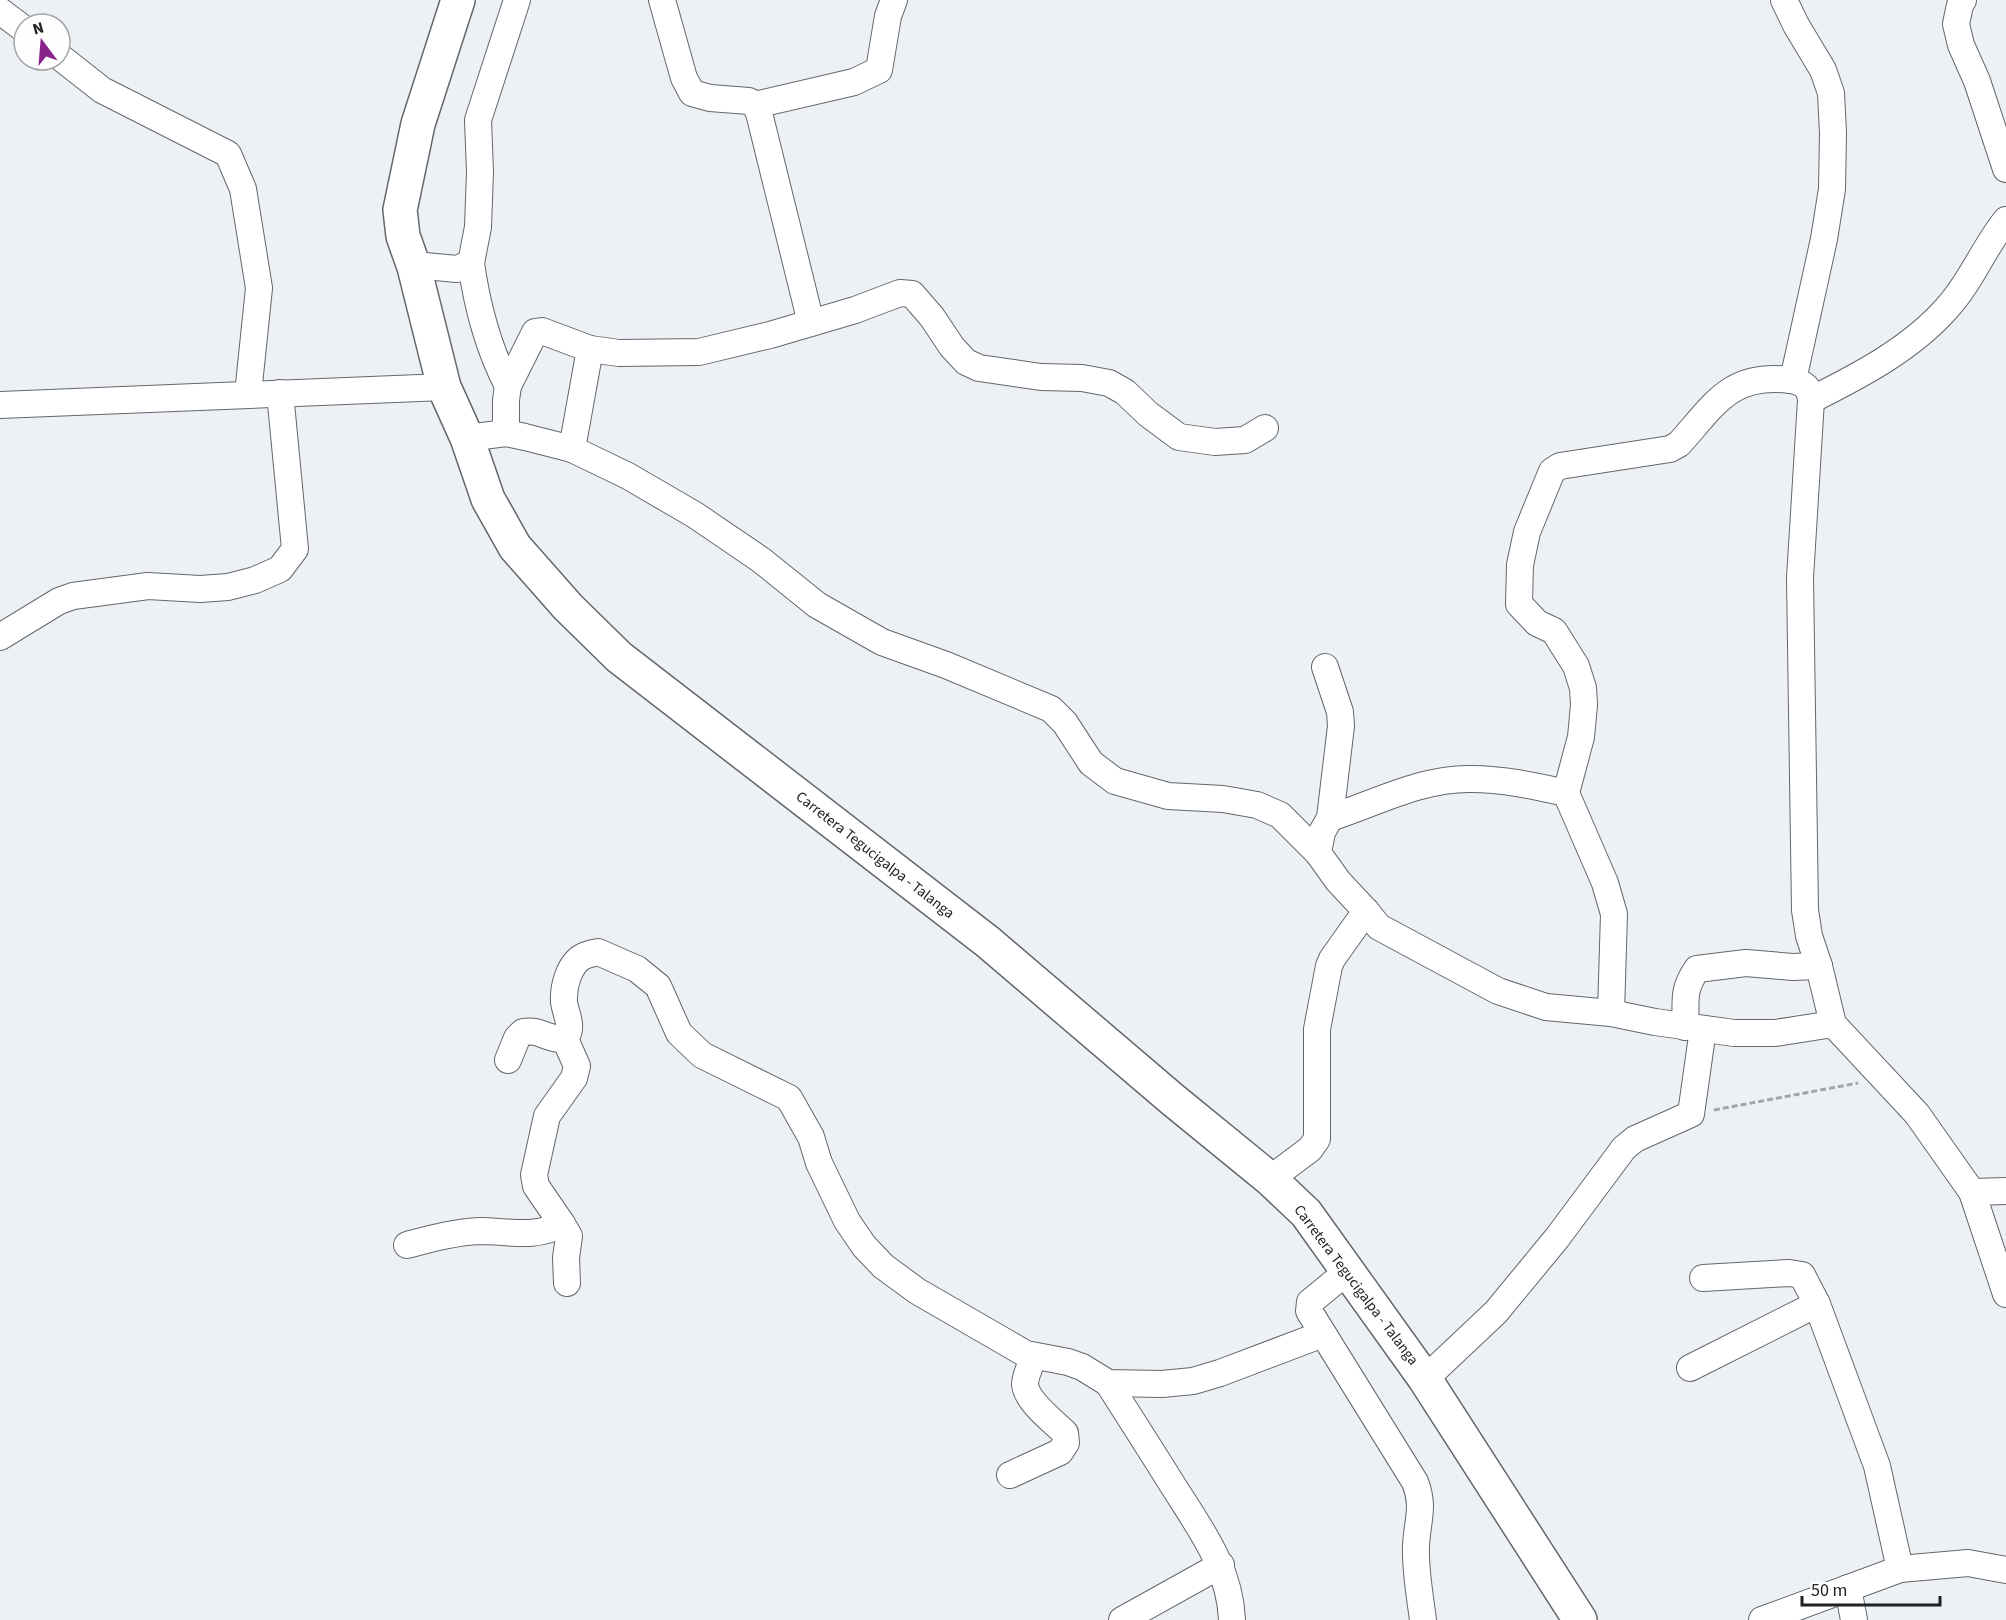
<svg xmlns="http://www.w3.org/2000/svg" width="2006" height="1620" font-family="'Source Sans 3',sans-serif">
  <rect width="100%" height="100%" fill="#edf1f6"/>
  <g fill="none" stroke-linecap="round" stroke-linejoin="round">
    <defs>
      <g id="minor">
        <polyline points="662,0 684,78 692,93 710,98 749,101 755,105 759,113 811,323"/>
        <polyline points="1784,0 1796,25 1823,70 1831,93 1833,133 1832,189 1824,239 1793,380"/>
        <polyline points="1963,0 1960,5 1956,24 1961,45 1977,81 2006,169"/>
        <polyline points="0,11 24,29"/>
        <polyline points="60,57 102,90 228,154 243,189 259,288 248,394"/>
        <polyline points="755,105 854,82 879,70 888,16 894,0"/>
        <path d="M471,263C477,305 488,348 508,386"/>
        <polyline points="414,265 457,269 471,263 478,227 480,172 478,120 517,0"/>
        <polyline points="1811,400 1800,578 1805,910 1809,936 1819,966 1833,1024 1917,1114 1972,1192 2006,1294"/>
        <polyline points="0,405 444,387"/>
        <polyline points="506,433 506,400 508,386 535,332 542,331 590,349 619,353 699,352 770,335 855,310 900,293 912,294 932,317 952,347 966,362 979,368 1041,377 1082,378 1109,383 1125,392 1148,414 1179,437 1215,442 1245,440 1265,428"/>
        <polyline points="467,438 506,433 525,437 572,449 628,476 695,515 761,560 817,605 882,642 946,665 1051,709 1065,723 1091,763 1115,781 1168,796 1223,799 1257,805 1280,815 1318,853"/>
        <polyline points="572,449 590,349"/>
        <polyline points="0,637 59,601 73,596 148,586 200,589 228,587 255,580 280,569 295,549 280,393"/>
        <polyline points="1325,667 1340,712 1341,726 1330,818 1322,832 1318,853 1338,881 1366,911 1379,927 1498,991 1546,1007 1611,1013 1655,1022 1734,1033 1775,1033 1833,1024"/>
        <path d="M1330,818C1376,803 1422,778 1471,779C1503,779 1535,786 1566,793"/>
        <path d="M1611,1013L1614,914L1605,883L1566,793L1581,737L1584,705L1583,688L1576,666L1554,631L1537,623L1519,604L1520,565L1527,532L1552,471L1560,466L1670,449L1679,444C1715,404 1730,373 1790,380C1803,382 1810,387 1811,400C1859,376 1911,349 1947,308C1971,282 1984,247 2006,220"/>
        <path d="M1685,1027C1687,1001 1681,992 1697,969L1746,963L1793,967L1819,966"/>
        <path d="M508,1060L517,1038L523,1032C542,1029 546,1040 565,1039C574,1026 566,1016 564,1002C563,987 569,963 584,956C588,954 594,953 598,952L637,969L658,986L679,1033L702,1055L789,1098L811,1137L819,1163L847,1221L864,1246L883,1266L917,1291L1026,1354L1068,1362L1082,1367L1108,1383L1162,1384L1193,1381L1220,1373L1323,1334"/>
        <polyline points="1270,1179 1310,1149 1317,1139 1317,1029 1329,966 1332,959 1366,911"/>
        <polyline points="1972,1192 2006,1191"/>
        <polyline points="562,1224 569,1236 566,1258 567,1283"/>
        <path d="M407,1245C430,1239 455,1232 480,1231C509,1231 534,1239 562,1224L536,1186L534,1175L547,1116L574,1078L577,1066L565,1039"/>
        <path d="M1348,1271L1310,1302L1309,1311L1415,1482C1425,1507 1417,1521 1416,1546C1415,1570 1420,1596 1423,1620"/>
        <polyline points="1703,1278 1789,1273 1802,1275 1817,1304 1877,1466 1900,1569"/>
        <polyline points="1690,1368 1817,1304"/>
        <polyline points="1425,1379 1496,1312 1557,1238 1624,1148 1635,1139 1691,1114 1703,1029"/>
        <path d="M1108,1383C1129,1416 1151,1450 1172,1484C1199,1527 1230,1567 1232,1620"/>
        <path d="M1010,1475L1060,1452L1066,1443L1065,1433C1053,1421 1026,1401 1025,1384C1025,1376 1031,1364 1034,1356"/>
        <polyline points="1848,1588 1854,1620"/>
        <polyline points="1122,1620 1221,1565"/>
        <polyline points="1762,1620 1900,1569 1968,1563 2006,1570"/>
      </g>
      <polyline id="major" points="458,0 418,124 400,210 403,236 414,267 444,387 467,438 488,499 515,547 568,607 619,657 988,942 1172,1099 1270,1179 1306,1213 1425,1379 1580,1620"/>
    </defs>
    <!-- minor casing -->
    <use href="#minor" stroke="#63676b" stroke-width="28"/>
    <!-- major casing -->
    <use href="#major" stroke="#63676b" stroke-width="36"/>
    <!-- path -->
    <polyline stroke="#a2a5a8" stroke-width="3" stroke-dasharray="6 3" stroke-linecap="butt" points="1714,1110 1858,1083"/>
    <!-- minor -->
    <use href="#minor" stroke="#fff" stroke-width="26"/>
    <!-- major -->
    <use href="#major" stroke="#fff" stroke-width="33"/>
  </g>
  <g text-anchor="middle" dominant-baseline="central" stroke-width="4.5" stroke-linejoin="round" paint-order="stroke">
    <!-- street labels -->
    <g font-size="15" fill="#202123" stroke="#fefefe">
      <text transform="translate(875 855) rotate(38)">Carretera Tegucigalpa - Talanga</text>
      <text transform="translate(1356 1285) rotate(53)">Carretera Tegucigalpa - Talanga</text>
    </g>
  </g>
  <!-- north arrow -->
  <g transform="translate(42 42) rotate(344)"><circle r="28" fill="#fefefe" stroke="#a5a6a6" stroke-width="1.5"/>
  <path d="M0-4.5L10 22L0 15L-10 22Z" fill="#88228a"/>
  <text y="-9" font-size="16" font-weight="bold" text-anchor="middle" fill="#202123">N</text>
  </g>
  <!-- scale -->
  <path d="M1802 1596v9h138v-9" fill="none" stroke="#202123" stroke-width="3"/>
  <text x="1811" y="1596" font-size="18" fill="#202123" stroke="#fefefe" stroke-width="4.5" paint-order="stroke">50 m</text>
</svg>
